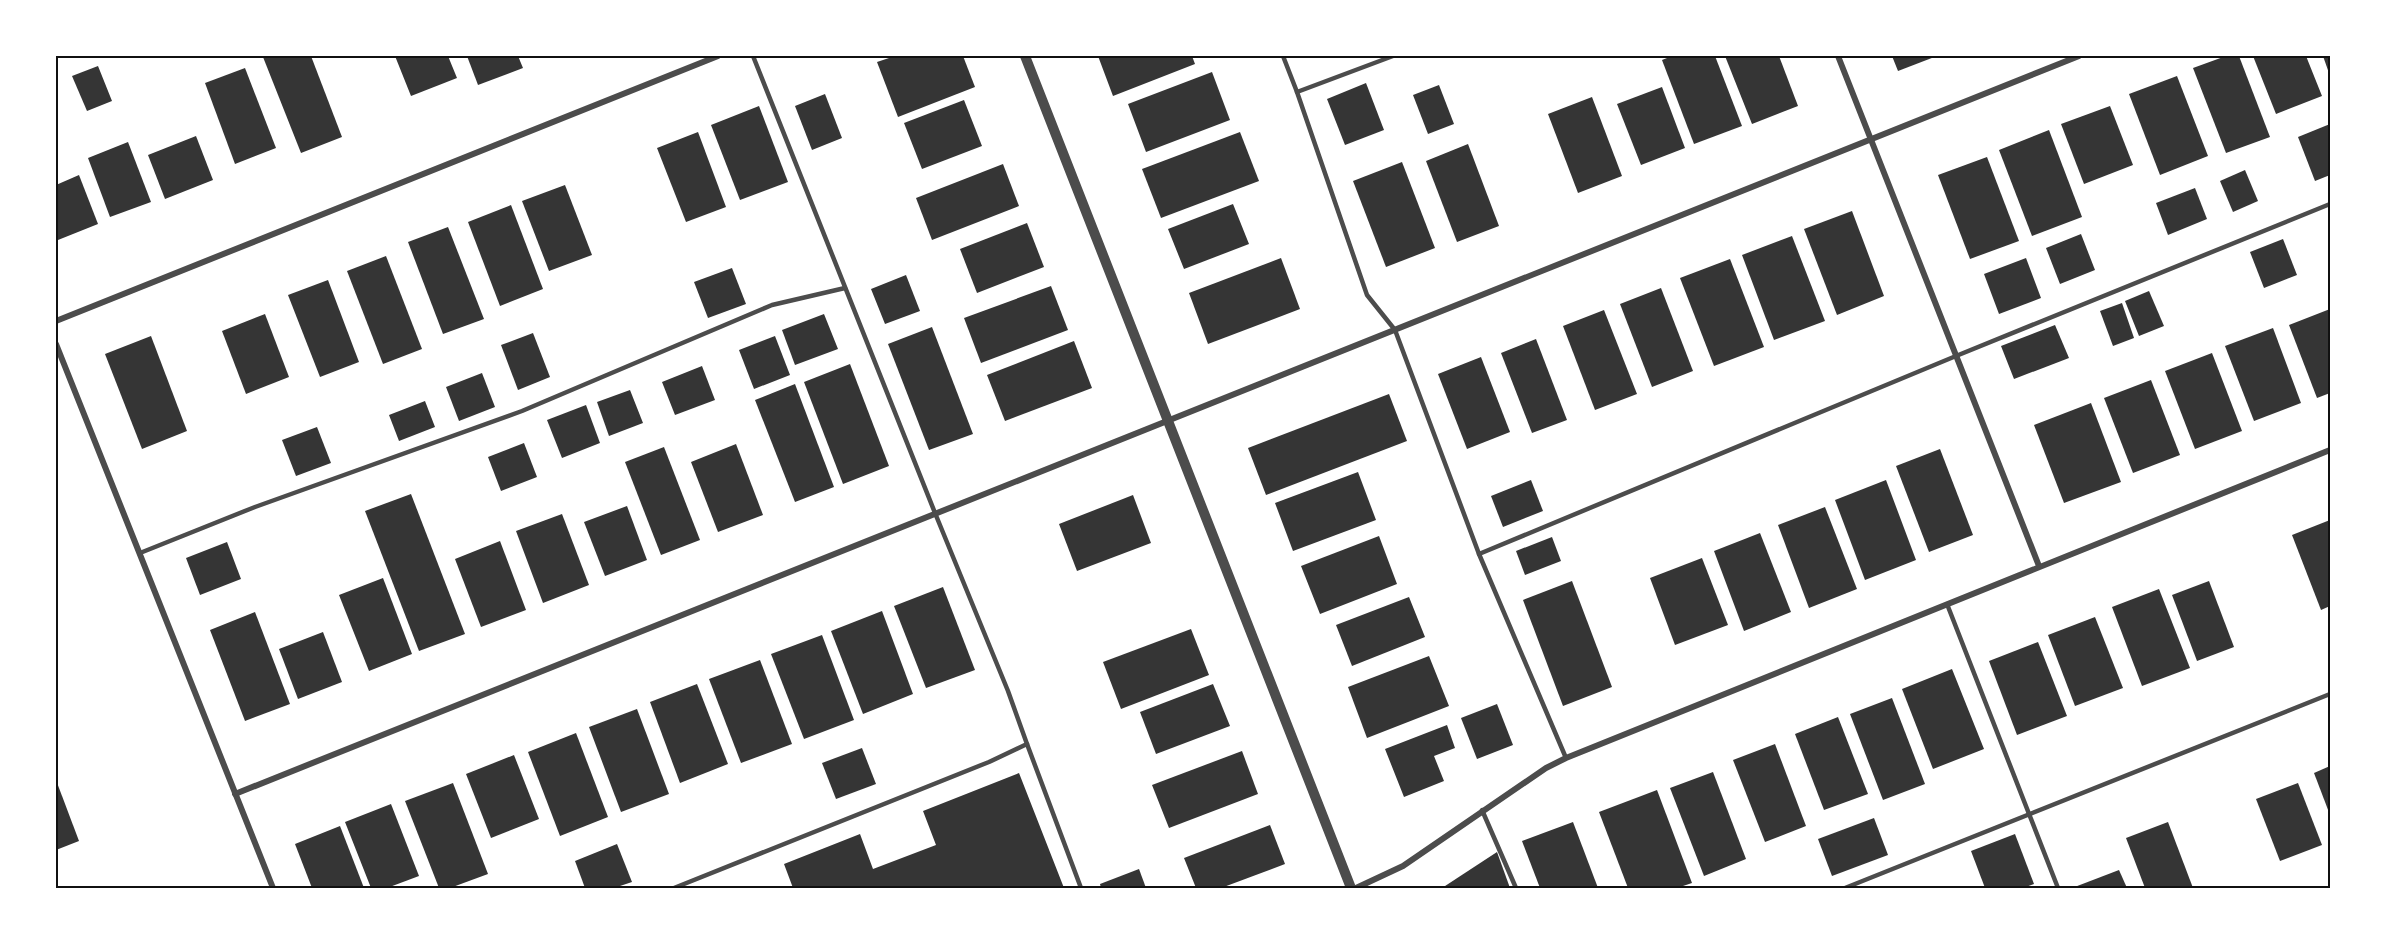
<svg xmlns="http://www.w3.org/2000/svg" width="2386" height="944" font-family="Commissioner,sans-serif">
  <rect width="100%" height="100%" fill="#fff"/>
  <!-- building -->
  <g fill="#353535">
    <polygon points="267,56 311,56 342,137 301,153 263,57"/>
    <polygon points="395,56 448,56 457,78 411,96"/>
    <polygon points="467,56 518,56 523,68 478,85"/>
    <polygon points="895,56 963,56 975,87 898,117 877,62"/>
    <polygon points="1098,56 1192,56 1195,64 1113,96"/>
    <polygon points="1672,56 1715,56 1742,126 1694,144 1662,60"/>
    <polygon points="1725,56 1779,56 1798,106 1752,124"/>
    <polygon points="1892,56 1937,56 1898,71"/>
    <polygon points="2226,56 2239,56 2270,137 2226,153 2193,68"/>
    <polygon points="2253,56 2306,56 2322,96 2276,114"/>
    <polygon points="2323,56 2330,56 2330,76"/>
    <polygon points="98,66 112,101 87,111 72,76"/>
    <polygon points="245,68 276,148 235,164 205,83"/>
    <polygon points="1212,72 1230,120 1146,152 1128,104"/>
    <polygon points="2177,76 2208,156 2160,175 2129,94"/>
    <polygon points="1366,83 1384,130 1345,145 1327,99"/>
    <polygon points="1439,85 1454,124 1428,134 1413,95"/>
    <polygon points="1662,87 1685,148 1641,165 1617,104"/>
    <polygon points="825,94 842,138 812,150 795,106"/>
    <polygon points="1592,97 1622,176 1578,193 1548,114"/>
    <polygon points="964,100 982,146 922,169 904,123"/>
    <polygon points="759,106 788,182 740,200 711,125"/>
    <polygon points="2110,106 2133,165 2084,184 2061,124"/>
    <polygon points="2330,124 2330,175 2315,181 2298,137"/>
    <polygon points="2049,130 2082,217 2032,236 1999,150"/>
    <polygon points="698,132 726,207 686,222 657,148"/>
    <polygon points="1240,132 1259,181 1161,218 1142,169"/>
    <polygon points="196,136 213,180 165,199 148,155"/>
    <polygon points="128,142 151,202 110,217 88,158"/>
    <polygon points="1468,144 1499,226 1457,242 1426,161"/>
    <polygon points="1987,157 2019,241 1970,259 1938,175"/>
    <polygon points="1402,162 1435,248 1386,267 1353,181"/>
    <polygon points="1003,164 1019,206 932,240 916,198"/>
    <polygon points="2245,170 2258,201 2233,212 2220,181"/>
    <polygon points="79,175 98,224 58,240 56,234 56,185"/>
    <polygon points="565,185 592,255 549,271 522,201"/>
    <polygon points="2195,188 2207,219 2168,235 2156,203"/>
    <polygon points="1233,204 1249,244 1184,269 1168,229"/>
    <polygon points="511,205 543,289 500,306 468,222"/>
    <polygon points="1852,211 1884,296 1837,315 1804,229"/>
    <polygon points="1027,223 1044,267 977,293 960,249"/>
    <polygon points="448,227 484,319 443,334 408,242"/>
    <polygon points="2081,234 2095,270 2060,284 2046,248"/>
    <polygon points="1792,236 1825,321 1774,340 1742,255"/>
    <polygon points="2283,239 2297,275 2264,288 2250,252"/>
    <polygon points="386,256 422,349 383,364 347,271"/>
    <polygon points="1281,258 1300,309 1208,344 1189,293"/>
    <polygon points="2026,258 2041,298 1999,314 1984,274"/>
    <polygon points="1730,259 1764,347 1714,366 1680,278"/>
    <polygon points="732,268 746,304 708,318 694,282"/>
    <polygon points="906,275 920,311 885,324 871,289"/>
    <polygon points="328,280 359,362 320,377 288,295"/>
    <polygon points="1051,286 1068,330 981,363 964,318"/>
    <polygon points="1661,288 1693,371 1652,387 1620,304"/>
    <polygon points="2149,291 2164,326 2139,336 2125,301"/>
    <polygon points="2122,303 2134,338 2113,346 2100,311"/>
    <polygon points="2330,309 2330,393 2317,398 2289,325"/>
    <polygon points="1604,310 1637,394 1595,410 1563,326"/>
    <polygon points="265,314 289,377 246,394 222,331"/>
    <polygon points="824,314 838,349 795,365 782,330"/>
    <polygon points="2055,325 2069,358 2014,379 2001,346"/>
    <polygon points="932,327 973,434 929,450 888,344"/>
    <polygon points="2273,328 2301,403 2254,421 2225,346"/>
    <polygon points="533,333 550,377 518,390 501,345"/>
    <polygon points="151,336 187,431 142,449 105,354"/>
    <polygon points="775,336 790,375 754,389 739,350"/>
    <polygon points="1536,339 1567,420 1532,433 1501,353"/>
    <polygon points="1074,341 1092,388 1005,421 987,375"/>
    <polygon points="2212,353 2242,431 2195,449 2165,371"/>
    <polygon points="1481,357 1510,432 1467,449 1438,374"/>
    <polygon points="850,364 889,466 843,484 804,382"/>
    <polygon points="702,366 715,400 675,415 662,382"/>
    <polygon points="482,373 495,407 459,421 446,387"/>
    <polygon points="2151,380 2180,455 2133,473 2104,398"/>
    <polygon points="795,384 834,487 795,502 755,400"/>
    <polygon points="630,390 643,423 609,436 597,402"/>
    <polygon points="1389,394 1407,441 1266,495 1248,448"/>
    <polygon points="425,401 435,427 399,441 389,415"/>
    <polygon points="2091,403 2121,482 2064,503 2034,425"/>
    <polygon points="586,405 600,443 562,458 547,420"/>
    <polygon points="317,427 331,463 296,476 282,440"/>
    <polygon points="524,443 537,477 501,491 488,457"/>
    <polygon points="736,444 763,515 718,532 691,462"/>
    <polygon points="664,447 700,540 661,555 625,462"/>
    <polygon points="1940,449 1973,535 1929,552 1896,466"/>
    <polygon points="1358,472 1376,520 1293,551 1275,503"/>
    <polygon points="1531,480 1543,511 1503,527 1491,496"/>
    <polygon points="1886,480 1916,560 1865,580 1835,500"/>
    <polygon points="411,494 465,634 419,651 365,511"/>
    <polygon points="1133,495 1151,543 1077,571 1059,524"/>
    <polygon points="627,506 647,560 605,576 584,522"/>
    <polygon points="1825,507 1857,589 1809,608 1778,525"/>
    <polygon points="562,514 589,585 543,603 516,531"/>
    <polygon points="2330,520 2330,606 2321,610 2292,535"/>
    <polygon points="1760,533 1791,612 1744,631 1714,551"/>
    <polygon points="1379,536 1397,584 1320,614 1301,566"/>
    <polygon points="1552,537 1561,561 1525,575 1516,551"/>
    <polygon points="500,541 526,610 481,627 455,559"/>
    <polygon points="227,542 241,579 200,595 186,558"/>
    <polygon points="1702,558 1728,625 1675,645 1650,578"/>
    <polygon points="383,578 412,654 369,671 339,595"/>
    <polygon points="1572,581 1612,687 1563,706 1523,600"/>
    <polygon points="2209,581 2234,647 2197,661 2172,595"/>
    <polygon points="943,587 975,670 926,688 894,606"/>
    <polygon points="2159,589 2190,668 2142,686 2112,607"/>
    <polygon points="1409,597 1425,637 1352,666 1336,625"/>
    <polygon points="882,611 913,694 863,714 831,631"/>
    <polygon points="255,612 290,704 245,721 210,630"/>
    <polygon points="2095,617 2123,688 2075,706 2048,635"/>
    <polygon points="1191,629 1209,675 1121,709 1103,662"/>
    <polygon points="323,632 342,682 298,699 279,649"/>
    <polygon points="822,635 854,720 804,739 771,654"/>
    <polygon points="2038,642 2067,716 2017,735 1989,661"/>
    <polygon points="1429,656 1449,706 1367,738 1348,687"/>
    <polygon points="760,660 792,744 741,763 709,679"/>
    <polygon points="1952,669 1984,749 1933,769 1902,689"/>
    <polygon points="697,684 728,764 680,783 650,702"/>
    <polygon points="1213,684 1230,726 1156,754 1140,712"/>
    <polygon points="1892,698 1925,784 1883,800 1850,714"/>
    <polygon points="1497,704 1513,745 1477,759 1461,718"/>
    <polygon points="637,709 669,794 621,812 589,727"/>
    <polygon points="1838,717 1868,794 1824,810 1795,734"/>
    <polygon points="1447,725 1455,748 1434,756 1444,781 1404,797 1385,749"/>
    <polygon points="576,733 608,817 560,836 528,752"/>
    <polygon points="1775,744 1806,826 1765,842 1733,760"/>
    <polygon points="862,748 876,784 836,799 822,763"/>
    <polygon points="1242,751 1258,794 1169,828 1152,785"/>
    <polygon points="514,755 539,819 491,838 466,774"/>
    <polygon points="2330,766 2330,815 2314,773"/>
    <polygon points="1713,772 1746,859 1704,876 1670,788"/>
    <polygon points="1019,773 1064,888 793,888 784,864 860,834 873,869 936,845 923,811"/>
    <polygon points="56,780 79,841 56,850"/>
    <polygon points="453,783 488,874 450,888 439,888 405,801"/>
    <polygon points="2298,783 2322,845 2280,861 2256,799"/>
    <polygon points="1657,790 1692,883 1677,888 1628,888 1599,812"/>
    <polygon points="391,804 419,876 387,888 371,888 345,822"/>
    <polygon points="1874,818 1888,855 1832,876 1818,839"/>
    <polygon points="1573,822 1598,888 1540,888 1522,841"/>
    <polygon points="2168,822 2193,888 2145,888 2126,838"/>
    <polygon points="1270,825 1285,864 1221,888 1196,888 1184,858"/>
    <polygon points="340,826 364,888 312,888 295,844"/>
    <polygon points="2015,834 2034,884 2023,888 1985,888 1971,851"/>
    <polygon points="617,844 632,882 614,888 585,888 575,861"/>
    <polygon points="1497,852 1510,888 1442,888"/>
    <polygon points="1139,869 1146,888 1101,888 1100,884"/>
    <polygon points="2119,870 2127,888 2072,888"/>
  </g>
  <g fill="none" stroke-linecap="round" stroke-linejoin="round">
    <!-- service -->
    <g stroke="#4c4c4c" stroke-width="4.5">
      <polyline points="1283,56 1297,92 1393,56"/>
      <polyline points="1297,92 1367,295 1395,330 1479,554"/>
      <polyline points="140,553 255,507 522,411 772,305 845,288"/>
      <polyline points="1947,604 2058,888"/>
      <polyline points="1027,744 1081,888"/>
      <polyline points="1566,758 1479,554 1956,356 2330,204"/>
      <polyline points="1482,810 1516,888"/>
      <polyline points="674,888 989,762 1027,744 1008,691 935,513 753,56"/>
      <polyline points="1845,888 2330,694"/>
    </g>
    <!-- minor -->
    <g stroke="#4c4c4c" stroke-width="6">
      <polyline points="1838,56 2039,566"/>
      <polyline points="56,321 718,56"/>
      <polyline points="56,344 273,888"/>
      <polyline points="235,794 2079,56"/>
      <polyline points="1356,888 1403,866 1546,768 1566,758 2330,450"/>
    </g>
    <!-- tertiary -->
    <polyline stroke="#4c4c4c" stroke-width="10" points="1025,56 1351,888"/>
  </g>
  <!-- border -->
  <rect width="2386" height="944" fill="none" stroke="#ffffff" stroke-width="114"/>
  <rect x="57" y="57" width="2272" height="830" fill="none" stroke="#111" stroke-width="2"/>
</svg>
